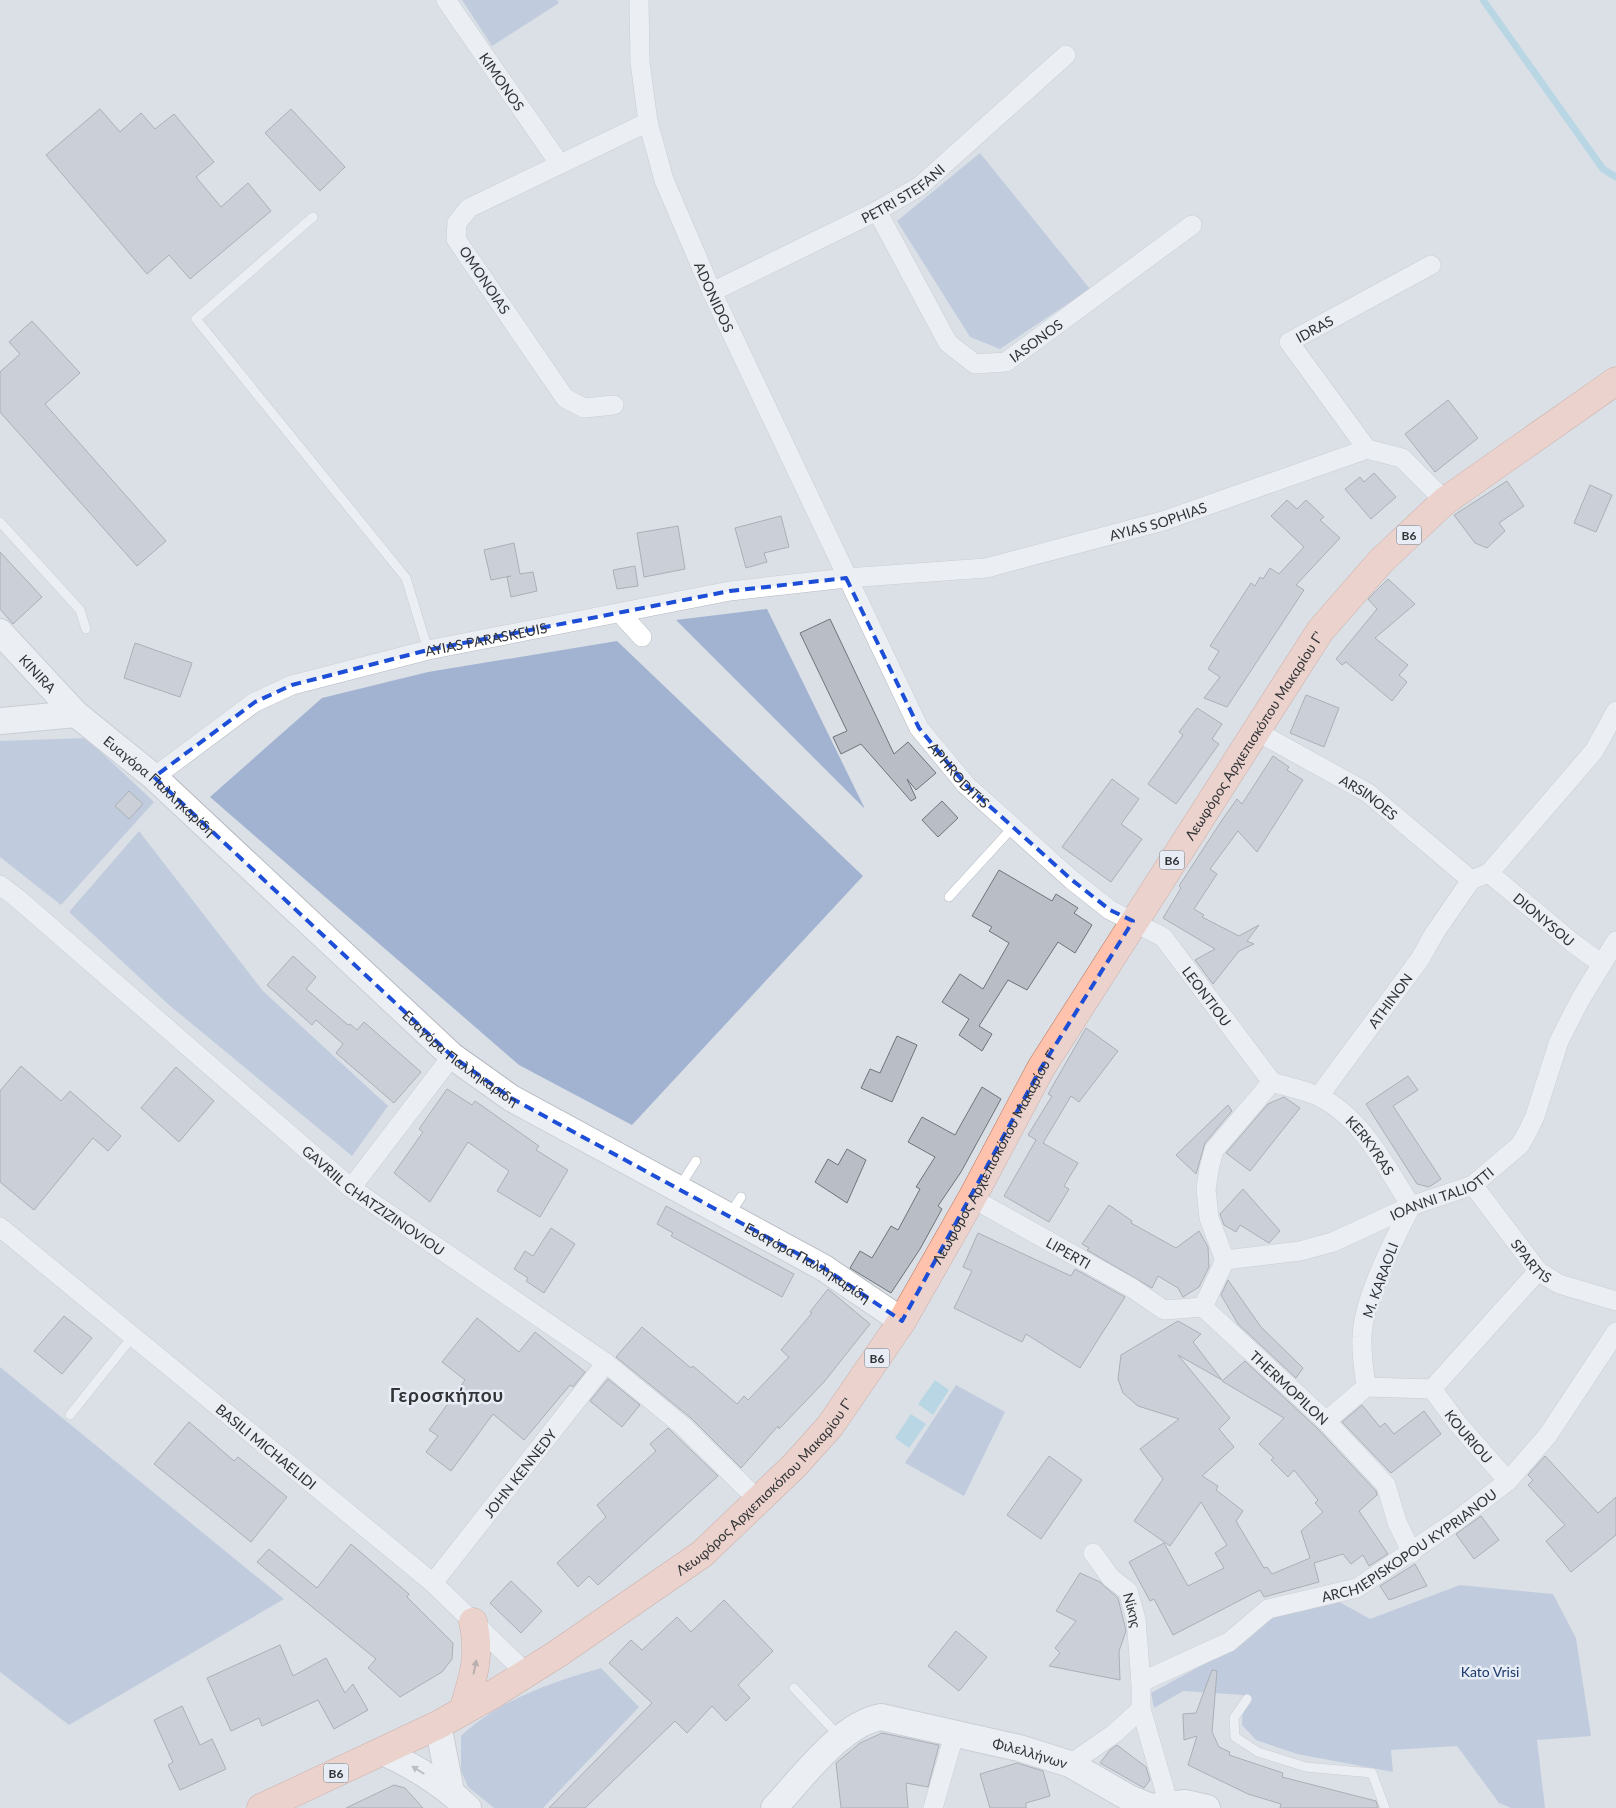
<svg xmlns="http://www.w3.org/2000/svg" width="1616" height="1808" font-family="Lato,sans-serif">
  <rect width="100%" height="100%" fill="#dbe0e7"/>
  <!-- green -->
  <g fill="#a1b3d0">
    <polygon points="462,0 557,0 559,3 492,46"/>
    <polygon points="980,153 1090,289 1000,349 970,337 897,221"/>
    <polygon points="767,609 865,809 676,620"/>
    <polygon points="617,641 863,876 632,1125 519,1065 210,797 322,698 428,672"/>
    <polygon points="86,738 154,802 61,905 0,857 0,741"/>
    <polygon points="139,831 263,991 388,1106 352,1156 169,1005 69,912"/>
    <polygon points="0,1367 284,1599 69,1725 0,1672"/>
    <polygon points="956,1385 1005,1412 964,1496 905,1463"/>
    <polygon points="1460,1585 1553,1594 1576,1638 1591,1736 1537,1740 1545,1808 1511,1808 1499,1803 1457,1746 1391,1750 1393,1772 1297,1754 1256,1740 1242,1725 1243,1695 1183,1691 1154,1708 1151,1693 1237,1646 1262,1619 1336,1600 1370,1619"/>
    <path d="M601,1668L639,1707L543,1808H494L468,1787L461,1771V1736C499,1700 552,1682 601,1668Z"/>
  </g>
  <!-- water -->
  <g fill="#90cbdf">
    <polygon points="935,1380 949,1390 933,1415 918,1404"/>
    <polygon points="911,1414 926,1424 909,1448 895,1438"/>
  </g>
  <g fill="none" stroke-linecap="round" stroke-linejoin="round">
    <!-- stream -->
    <polyline stroke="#90cbdf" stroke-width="7" points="1483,0 1603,169 1616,177"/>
  </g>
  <!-- building -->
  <g fill="#b9bdc5" stroke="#6f747a">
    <polygon points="100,109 120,132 141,113 155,129 174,114 214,162 196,177 221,207 248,183 271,211 190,279 169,255 147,274 46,155"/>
    <polygon points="291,109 345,167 320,191 265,133"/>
    <polygon points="32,321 80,373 45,404 166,541 137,566 0,412 0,372 20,354 9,342"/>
    <polygon points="1448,400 1478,438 1435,472 1405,434"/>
    <polygon points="1374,473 1396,497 1371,519 1345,489 1360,477 1364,482"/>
    <polygon points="1507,481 1524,506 1499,523 1505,531 1487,548 1475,543 1454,515"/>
    <polygon points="1590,485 1612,495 1596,532 1574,523"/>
    <polygon points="1287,500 1297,509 1306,500 1324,517 1320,520 1340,538 1296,585 1304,590 1227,707 1204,698 1220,677 1208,669 1219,651 1210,646 1251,583 1255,586 1260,577 1263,579 1270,568 1279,574 1304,547 1271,516"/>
    <polygon points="781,516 789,547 764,553 767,562 746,568 735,528"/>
    <polygon points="678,526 685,569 644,577 637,533"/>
    <polygon points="514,543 520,574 533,572 537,591 511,597 507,577 511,576 491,580 484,550"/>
    <polygon points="0,552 42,597 13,624 0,609"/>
    <polygon points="635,566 638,586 617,589 613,570"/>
    <polygon points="1388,579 1415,604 1375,638 1408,665 1399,675 1407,682 1392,701 1346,662 1342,665 1336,659 1377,609 1368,599"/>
    <polygon points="830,619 894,754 908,742 936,773 916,790 907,779 916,798 911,801 861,744 841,754 833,737 847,731 800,633"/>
    <polygon points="135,643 192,663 180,697 124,678"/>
    <polygon points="1306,695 1339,708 1324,747 1290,733"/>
    <polygon points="1197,708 1222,724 1212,739 1219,744 1176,804 1148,784 1183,735 1179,732"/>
    <polygon points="1273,756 1289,767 1287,770 1303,780 1257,852 1238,831 1210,869 1217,874 1194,909 1204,915 1202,917 1239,936 1259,925 1247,941 1254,944 1239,951 1213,984 1195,960 1215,949 1163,918 1181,888 1179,886 1222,820 1237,799 1242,804"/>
    <polygon points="1112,779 1139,799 1121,824 1142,839 1111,882 1062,847"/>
    <polygon points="129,791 143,804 129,819 115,806"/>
    <polygon points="942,801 958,818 938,837 922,820"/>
    <polygon points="999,870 1052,901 1056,894 1078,908 1074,913 1092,925 1075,953 1058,942 1027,990 1008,980 979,1026 992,1034 982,1051 959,1035 969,1019 942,1002 960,974 983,989 1009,943 989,931 992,927 972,916"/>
    <polygon points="293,956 316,977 306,989 348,1025 350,1024 357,1030 364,1022 421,1072 394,1103 336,1053 343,1044 316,1020 312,1025 267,985"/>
    <polygon points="1086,1028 1118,1051 1079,1102 1071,1096 1043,1143 1078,1163 1064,1186 1069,1189 1049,1222 1004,1196 1036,1140 1028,1135 1052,1096 1048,1094"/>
    <polygon points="897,1036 917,1045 892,1102 861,1088 870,1069 880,1073"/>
    <polygon points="21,1066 61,1101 70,1091 121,1136 108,1151 93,1138 34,1210 0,1182 0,1091"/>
    <polygon points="176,1067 214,1101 179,1142 141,1108"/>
    <polygon points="1408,1076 1418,1090 1393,1106 1441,1179 1429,1187 1417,1184 1366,1104"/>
    <polygon points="982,1087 1001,1099 961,1172 938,1206 942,1209 920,1249 891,1293 850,1268 860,1251 872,1258 891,1226 898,1230 920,1189 916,1187 935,1157 908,1142 922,1117 955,1135"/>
    <polygon points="447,1089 472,1105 475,1101 539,1146 536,1150 568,1170 540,1217 497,1191 509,1171 468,1142 430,1202 394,1173 423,1132 419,1129"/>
    <polygon points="1284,1097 1300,1108 1250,1171 1226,1153 1268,1104"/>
    <polygon points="1228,1105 1232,1111 1205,1143 1196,1174 1176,1155"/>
    <polygon points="847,1149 866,1160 847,1203 815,1182 828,1159 838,1165"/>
    <polygon points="1243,1189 1280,1231 1269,1243 1240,1225 1236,1232 1224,1225 1220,1214"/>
    <polygon points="1109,1205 1132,1221 1131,1223 1176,1248 1199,1231 1208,1247 1209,1267 1199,1287 1183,1297 1178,1288 1158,1276 1152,1288 1087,1250 1089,1248 1082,1244"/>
    <polygon points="666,1206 794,1274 782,1297 671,1236 673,1233 657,1224"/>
    <polygon points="551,1228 575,1244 544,1293 526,1281 528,1278 514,1269 525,1251 533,1256"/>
    <polygon points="978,1233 1071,1276 1075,1269 1125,1297 1080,1368 1026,1334 1022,1342 954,1308 972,1271 963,1267"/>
    <polygon points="1228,1280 1261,1327 1303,1368 1296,1378 1238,1324 1221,1295"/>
    <polygon points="828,1289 870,1324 824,1382 779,1429 778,1426 741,1468 691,1418 616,1357 642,1327 691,1368 693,1366 737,1404 744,1396 748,1400 789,1357 781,1350 812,1313 810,1312"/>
    <polygon points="64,1316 92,1338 62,1374 34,1351"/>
    <polygon points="477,1318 519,1352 535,1332 585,1372 573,1387 570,1385 524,1440 493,1414 451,1471 426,1452 438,1436 429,1430 465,1380 442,1362"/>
    <polygon points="1178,1321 1201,1334 1193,1342 1222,1380 1178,1355 1230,1418 1219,1429 1234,1447 1202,1476 1218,1486 1216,1490 1243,1511 1236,1521 1264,1568 1267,1567 1272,1574 1310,1558 1301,1531 1323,1512 1315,1503 1318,1500 1294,1470 1288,1477 1271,1460 1274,1458 1259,1444 1284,1418 1222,1381 1245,1361 1318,1429 1376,1491 1377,1495 1359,1511 1388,1554 1369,1566 1363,1555 1351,1564 1343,1554 1314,1563 1319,1582 1264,1597 1260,1590 1173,1635 1154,1599 1150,1601 1129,1562 1164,1543 1188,1586 1224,1568 1215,1553 1227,1545 1201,1502 1170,1546 1134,1521 1163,1479 1140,1449 1179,1419 1138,1406 1123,1393 1118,1379 1121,1355"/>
    <polygon points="608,1379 640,1405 622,1427 590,1401"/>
    <polygon points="1362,1405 1380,1427 1385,1423 1394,1434 1424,1411 1441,1434 1391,1473 1342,1422"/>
    <polygon points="189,1422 234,1461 238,1457 287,1497 251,1542 154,1464"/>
    <polygon points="668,1428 718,1476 598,1585 589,1576 578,1587 557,1563 606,1517 597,1505 656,1451 650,1444"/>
    <polygon points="1049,1456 1082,1480 1041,1539 1007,1515"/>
    <polygon points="1545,1456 1598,1513 1616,1497 1616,1535 1571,1572 1546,1541 1565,1525 1528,1485 1533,1480 1528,1475"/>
    <polygon points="1481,1516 1499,1540 1474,1559 1456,1534"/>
    <polygon points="351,1544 409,1594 407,1597 453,1643 452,1659 442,1672 400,1697 368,1668 376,1659 257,1562 269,1549 317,1588"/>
    <polygon points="1415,1564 1427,1586 1389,1600 1380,1586"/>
    <polygon points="1080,1573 1100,1582 1118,1598 1126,1631 1119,1651 1120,1680 1049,1666 1060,1653 1055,1648 1076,1621 1056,1611"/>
    <polygon points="511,1581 542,1611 521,1633 490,1603"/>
    <polygon points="724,1600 773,1651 738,1685 750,1698 726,1721 712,1706 687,1733 675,1721 585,1808 549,1808 652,1703 609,1663 631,1640 642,1650 677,1617 691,1632"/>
    <polygon points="956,1631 987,1657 959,1691 928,1666"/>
    <polygon points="280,1645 293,1676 326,1658 345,1693 353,1684 368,1710 334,1729 318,1700 262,1726 259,1718 231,1731 207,1678"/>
    <polygon points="1212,1670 1217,1671 1212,1732 1219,1747 1230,1752 1229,1755 1283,1773 1282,1777 1376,1801 1378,1808 1280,1808 1281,1804 1248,1794 1188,1765 1197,1736 1184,1740 1183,1714 1196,1713"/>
    <polygon points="182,1706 200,1745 212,1739 226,1769 180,1790 168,1765 173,1762 154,1720"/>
    <polygon points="882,1733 939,1745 928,1787 906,1783 908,1808 841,1808 836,1763 860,1743"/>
    <polygon points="1117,1745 1146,1767 1150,1780 1144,1788 1100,1763 1110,1750"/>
    <polygon points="1017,1763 1043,1771 1050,1796 1026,1803 1026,1808 990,1808 980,1774"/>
    <polygon points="394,1785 405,1788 423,1808 346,1808"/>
  </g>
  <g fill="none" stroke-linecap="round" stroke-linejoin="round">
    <defs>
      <g id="lane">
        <polyline points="313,217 196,319 406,578 428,650"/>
        <polyline points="0,522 80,610 86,629"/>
        <polyline points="949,897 1013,827"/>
        <polyline points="680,1186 696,1161"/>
        <polyline points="730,1214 741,1197"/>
        <polyline points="70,1415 133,1336"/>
        <polyline points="794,1688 840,1737"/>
        <polyline points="1247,1699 1234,1718 1235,1737 1258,1752 1306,1767 1372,1773 1385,1808"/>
      </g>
      <g id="street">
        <path id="s1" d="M446,0L559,163"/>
        <path id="s2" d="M639,0L640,62L648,122L664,180L712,292L919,728L966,785L1072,880L1110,910L1163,937L1272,1082"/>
        <path id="s3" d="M877,211L948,343L975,364L1006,362L1192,225"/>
        <path id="s4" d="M712,292L877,211L920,186L1066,55"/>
        <polyline points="614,405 584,408 565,398 456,239 457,223 469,208 648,122"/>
        <path id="s5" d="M1367,449L1289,342L1431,265"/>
        <polyline points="620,613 642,637"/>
        <path id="s6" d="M1256,731L1368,793L1471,880"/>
        <path id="s7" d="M154,777L255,702L292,685L428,650L730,591L846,578L986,568L1163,521L1367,449L1402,458L1445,501"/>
        <path id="s8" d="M1489,873L1573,943L1602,964"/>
        <path id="s9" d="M0,885L17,898L351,1188L606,1363L684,1427L758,1500"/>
        <path id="s10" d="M1272,1082C1287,1087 1306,1090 1320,1097C1363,1119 1386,1167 1411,1206C1394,1241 1363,1298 1362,1337C1361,1353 1364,1371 1366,1387"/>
        <path id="s11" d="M1319,1096L1420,959L1434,934L1471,880L1489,873L1594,751L1616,711"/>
        <path id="s12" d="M1473,1185L1538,1271L1559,1284L1616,1301"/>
        <polyline points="351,1188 452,1056"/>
        <path id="s13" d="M972,1198L1132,1288L1164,1310L1203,1307"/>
        <path id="s14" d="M0,1227L433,1583L526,1673"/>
        <path id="s15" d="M1225,1260L1300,1251L1333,1242L1411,1206L1473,1185L1520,1145L1528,1131L1535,1116L1559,1041L1580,1000L1616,941"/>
        <polyline points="1225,1260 1209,1218 1206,1189 1209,1169 1214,1150 1272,1082"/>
        <path id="s16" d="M1203,1307L1326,1421L1386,1485L1397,1522L1412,1553"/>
        <polyline points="1203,1307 1225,1260"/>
        <path id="s17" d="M1432,1389L1458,1424L1508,1481"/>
        <polyline points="1326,1421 1366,1387 1432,1389 1538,1271"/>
        <path id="s18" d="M1093,1553L1111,1578L1128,1591L1136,1619L1141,1682V1709L1170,1808"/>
        <path id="s19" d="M433,1583L606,1363"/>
        <path id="s20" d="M1141,1682L1229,1642L1268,1609L1357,1588L1456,1521L1508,1481L1548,1435L1616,1332"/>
        <polyline points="1070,1764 1115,1733 1141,1709"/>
        <polyline points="933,1808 955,1732"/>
      </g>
      <g id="secondary">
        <path id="s21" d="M0,632L76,714L154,777L452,1056L511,1098L824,1268L902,1321"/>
        <polyline points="0,721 76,714"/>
        <polyline points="438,1725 451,1791"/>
        <path d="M383,1752C414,1766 443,1784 468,1808"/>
        <path id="s22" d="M774,1808C802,1778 841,1724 881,1717L1019,1748L1070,1764L1129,1798L1151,1807L1185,1803L1207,1808"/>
      </g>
      <g id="primary">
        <path d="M463,1711C473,1678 481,1656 473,1622"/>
        <path id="s23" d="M261,1808L438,1725L495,1693L557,1654L702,1554L795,1465L830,1426L902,1321L972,1198L1041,1068L1320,631L1381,561L1445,501L1616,381"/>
      </g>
    </defs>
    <!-- lane casing -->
    <use href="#lane" stroke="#b4b8c0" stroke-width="10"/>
    <!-- street casing -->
    <use href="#street" stroke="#b4b8c0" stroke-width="20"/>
    <!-- secondary casing -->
    <use href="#secondary" stroke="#b4b8c0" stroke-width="28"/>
    <!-- primary casing -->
    <use href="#primary" stroke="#b7755e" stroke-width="29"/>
    <!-- lane -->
    <use href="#lane" stroke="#fff" stroke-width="9"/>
    <!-- street -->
    <use href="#street" stroke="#fff" stroke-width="19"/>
    <!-- secondary -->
    <use href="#secondary" stroke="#fff" stroke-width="26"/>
    <!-- primary -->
    <use href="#primary" stroke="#ffc2ac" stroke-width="28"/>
  </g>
  <!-- one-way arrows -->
  <defs><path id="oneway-solid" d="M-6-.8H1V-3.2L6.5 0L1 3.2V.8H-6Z" transform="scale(1.25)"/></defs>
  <use fill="#8e736b" href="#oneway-solid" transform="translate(475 1667) rotate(-78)"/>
  <use fill="#98999a" href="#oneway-solid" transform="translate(418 1770) rotate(-148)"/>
  <!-- marked area -->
  <path d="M0 0H1616V1808H0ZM846,578L919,728L966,785L1072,880L1110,910L1133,921L1041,1068L902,1321L824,1268L511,1098L452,1056L154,777L255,702L292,685L428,650L730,591Z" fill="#dbe0e7" fill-opacity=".55" fill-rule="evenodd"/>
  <path fill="none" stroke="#1d4ed8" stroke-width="4" stroke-dasharray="10 6" stroke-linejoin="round" d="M846,578L919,728L966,785L1072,880L1110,910L1133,921L1041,1068L902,1321L824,1268L511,1098L452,1056L154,777L255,702L292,685L428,650L730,591Z"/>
  <g text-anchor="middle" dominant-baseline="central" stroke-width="5" stroke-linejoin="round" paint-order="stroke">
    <!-- shield labels -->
    <g fill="#e8edf5" stroke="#686b6f" stroke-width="1">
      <rect x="1396.5" y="525.5" width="25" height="19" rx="4"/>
      <rect x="1159.5" y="850.5" width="25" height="19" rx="4"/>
      <rect x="864.5" y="1348.5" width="25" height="19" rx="4"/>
      <rect x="323.5" y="1763.5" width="25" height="19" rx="4"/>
    </g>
    <g font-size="12" font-weight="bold" fill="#313336">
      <text x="1409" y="535">B6</text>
      <text x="1172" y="860">B6</text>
      <text x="877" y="1358">B6</text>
      <text x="336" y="1773">B6</text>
    </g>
    <!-- street labels -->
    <g font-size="14" fill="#313336" stroke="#e8edf5">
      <text stroke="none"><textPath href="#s1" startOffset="99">KIMONOS</textPath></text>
      <text stroke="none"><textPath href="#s4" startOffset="215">PETRI STEFANI</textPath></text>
      <text transform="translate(485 280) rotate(56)">OMONOIAS</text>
      <text stroke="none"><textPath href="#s2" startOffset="310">ADONIDOS</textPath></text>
      <text stroke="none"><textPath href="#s5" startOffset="161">IDRAS</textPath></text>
      <text stroke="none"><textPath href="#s3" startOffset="252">IASONOS</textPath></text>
      <text stroke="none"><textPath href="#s7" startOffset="1050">AYIAS SOPHIAS</textPath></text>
      <text stroke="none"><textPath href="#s7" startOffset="366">AYIAS PARASKEUIS</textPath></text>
      <text stroke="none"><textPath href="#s21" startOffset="56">KINIRA</textPath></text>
      <text stroke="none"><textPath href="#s23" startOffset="1502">Λεωφόρος Αρχιεπισκόπου Μακαρίου Γ'</textPath></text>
      <text stroke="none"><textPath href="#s2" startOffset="849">APHRODITIS</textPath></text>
      <text stroke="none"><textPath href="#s21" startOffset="222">Ευαγόρα Παλληκαρίδη</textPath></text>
      <text stroke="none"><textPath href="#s6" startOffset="131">ARSINOES</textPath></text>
      <text stroke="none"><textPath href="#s8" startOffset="72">DIONYSOU</textPath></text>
      <text stroke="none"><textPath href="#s2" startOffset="1185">LEONTIOU</textPath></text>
      <text stroke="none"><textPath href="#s11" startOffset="119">ATHINON</textPath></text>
      <text stroke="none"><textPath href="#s21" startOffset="628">Ευαγόρα Παλληκαρίδη</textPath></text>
      <text stroke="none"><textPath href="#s10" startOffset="121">KERKYRAS</textPath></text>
      <text stroke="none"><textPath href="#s23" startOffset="1008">Λεωφόρος Αρχιεπισκόπου Μακαρίου Γ'</textPath></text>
      <text stroke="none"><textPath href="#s15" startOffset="229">IOANNI TALIOTTI</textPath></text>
      <text stroke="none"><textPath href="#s9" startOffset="489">GAVRIIL CHATZIZINOVIOU</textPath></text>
      <text stroke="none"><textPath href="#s13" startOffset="111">LIPERTI</textPath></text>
      <text stroke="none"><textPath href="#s12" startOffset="96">SPARTIS</textPath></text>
      <text stroke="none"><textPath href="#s21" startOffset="1032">Ευαγόρα Παλληκαρίδη</textPath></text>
      <text transform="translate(1380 1280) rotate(-70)">M. KARAOLI</text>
      <text stroke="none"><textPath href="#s16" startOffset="118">THERMOPILON</textPath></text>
      <text stroke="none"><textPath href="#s17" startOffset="60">KOURIOU</textPath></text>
      <text stroke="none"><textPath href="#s14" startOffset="345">BASILI MICHAELIDI</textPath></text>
      <text stroke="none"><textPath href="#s19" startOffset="140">JOHN KENNEDY</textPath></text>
      <text stroke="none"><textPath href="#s23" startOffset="602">Λεωφόρος Αρχιεπισκόπου Μακαρίου Γ'</textPath></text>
      <text stroke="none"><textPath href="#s20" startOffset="305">ARCHIEPISKOPOU KYPRIANOU</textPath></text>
      <text stroke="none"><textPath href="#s18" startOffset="72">Νίκης</textPath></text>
      <text stroke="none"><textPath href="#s22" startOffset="296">Φιλελλήνων</textPath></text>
    </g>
    <!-- park labels -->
    <g font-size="14" fill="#1a396c" stroke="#e8edf5">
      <text x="1490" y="1671">Kato Vrisi</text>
    </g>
    <!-- district labels -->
    <g font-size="19" font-weight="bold" letter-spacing="1" fill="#313336" stroke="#e8edf5">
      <text x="447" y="1394">Γεροσκήπου</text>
    </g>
  </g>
</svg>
